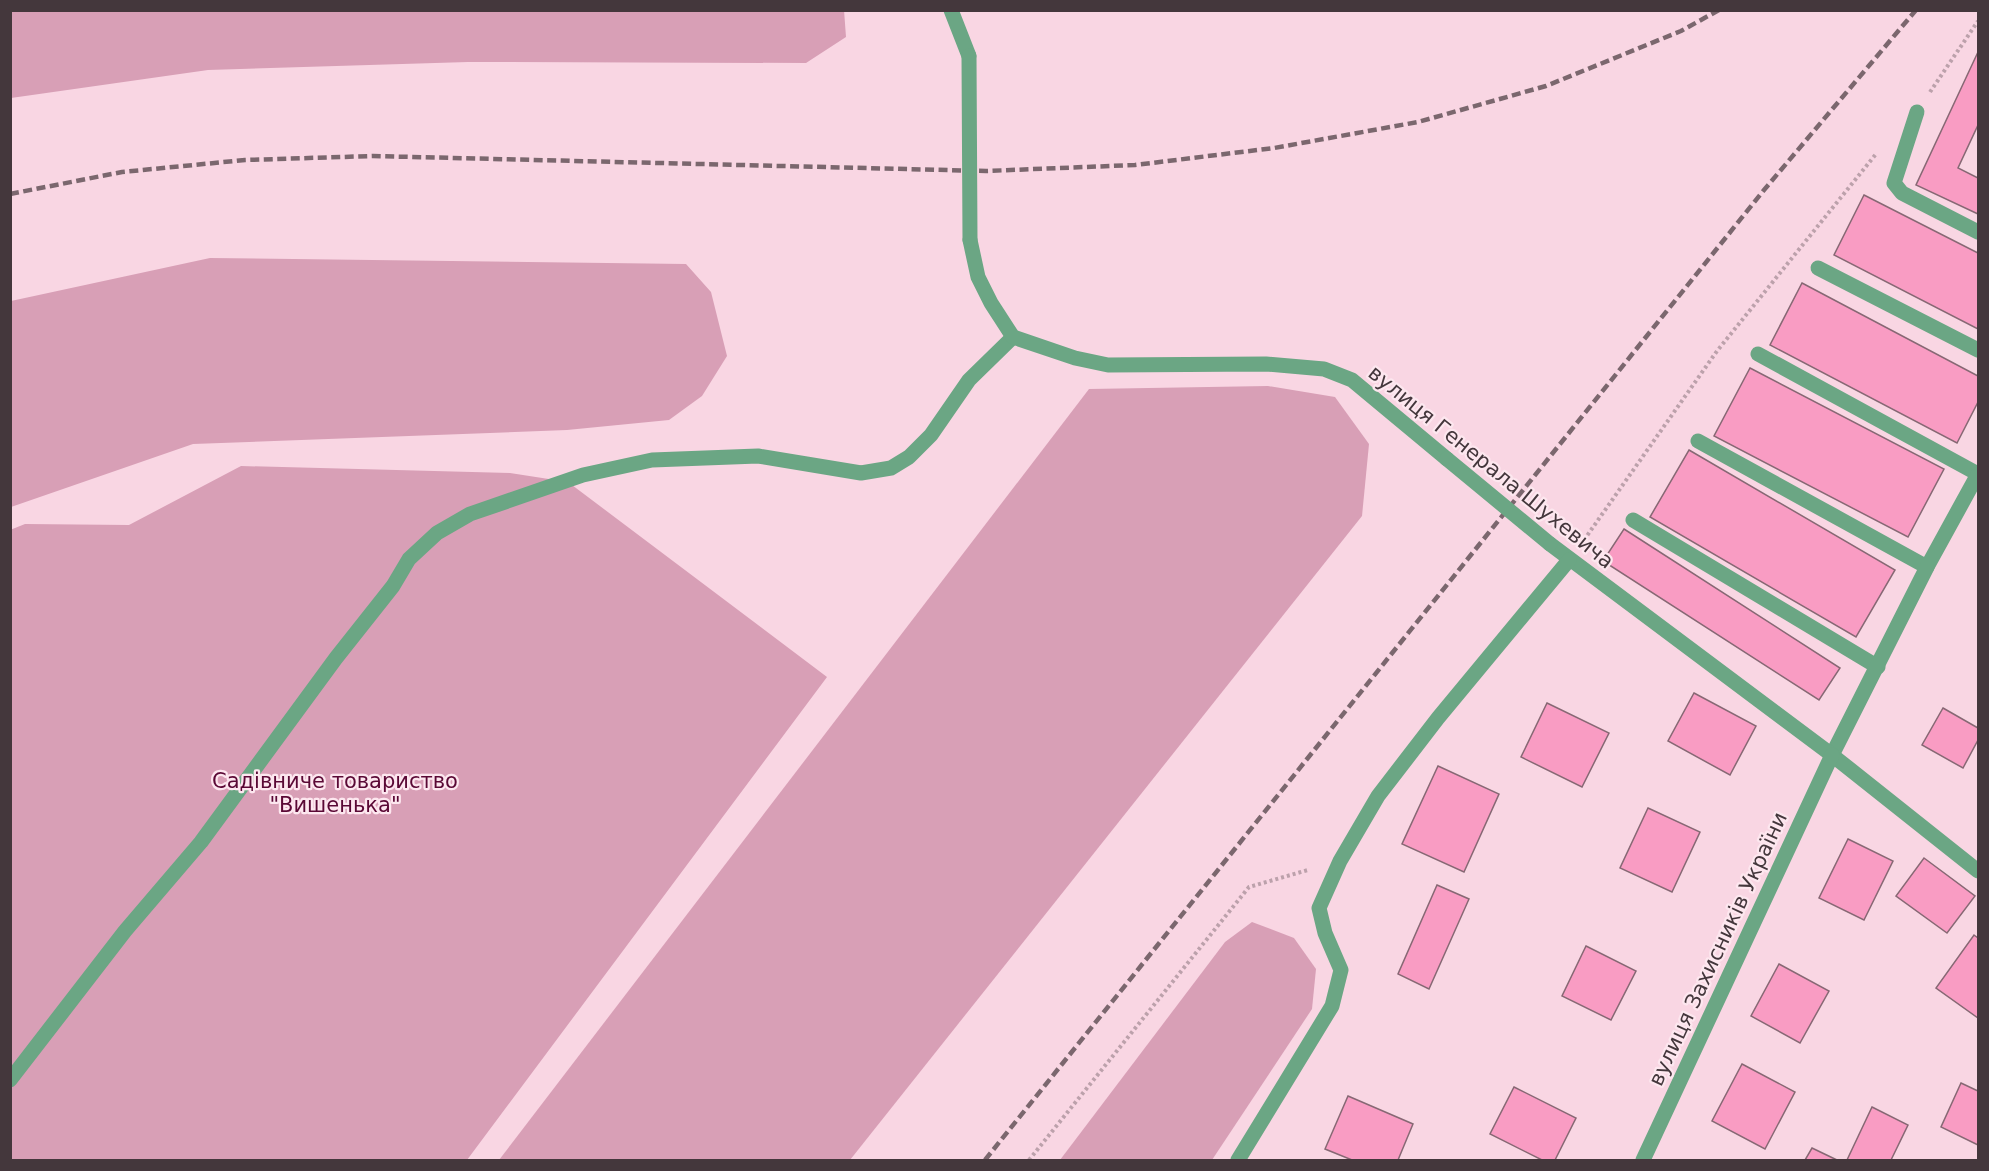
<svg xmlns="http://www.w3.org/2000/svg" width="1989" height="1171" font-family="'DejaVu Sans',sans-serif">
  <rect width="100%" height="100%" fill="#f9d6e3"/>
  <!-- green -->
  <g fill="#d89fb6">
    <polygon points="844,10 846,37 806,63 468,62 208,70 11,98 11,11"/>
    <polygon points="210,258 686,264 711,292 727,356 702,396 669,420 567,430 193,444 11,507 11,301"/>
    <polygon points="1268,386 1335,397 1369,444 1362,516 850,1160 499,1160 1089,389"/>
    <polygon points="241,466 510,473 568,482 827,677 467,1160 11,1160 10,530 25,524 129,525"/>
    <polygon points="1252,922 1294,938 1316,969 1312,1009 1212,1160 1060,1160 1225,942"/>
  </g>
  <!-- building -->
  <g fill="#f99cc3" stroke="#876874" stroke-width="1.5">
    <polygon points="1978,52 1978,125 1958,168 1978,178 1978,214 1916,185"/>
    <polygon points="1864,195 1978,253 1978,329 1834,255"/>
    <polygon points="1802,283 1978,376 1978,402 1957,443 1770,345"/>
    <polygon points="1750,368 1944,469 1908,537 1714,436"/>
    <polygon points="1689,450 1895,570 1856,637 1650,517"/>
    <polygon points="1624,529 1840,668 1819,700 1603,561"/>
    <polygon points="1694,693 1756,726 1730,775 1668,741"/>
    <polygon points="1547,703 1609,733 1582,787 1521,757"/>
    <polygon points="1943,708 1978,728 1978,740 1963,768 1922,745"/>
    <polygon points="1438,766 1499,794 1464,872 1402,844"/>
    <polygon points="1648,808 1700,832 1672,892 1620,868"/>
    <polygon points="1848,839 1893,861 1864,920 1819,898"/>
    <polygon points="1924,858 1975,896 1947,933 1896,896"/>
    <polygon points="1437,885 1469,899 1429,989 1398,974"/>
    <polygon points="1974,935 1978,938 1978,1018 1936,988"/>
    <polygon points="1586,946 1636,971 1611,1020 1562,996"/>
    <polygon points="1779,964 1829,991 1800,1043 1751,1016"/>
    <polygon points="1742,1064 1795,1092 1765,1149 1712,1121"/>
    <polygon points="1961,1083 1978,1091 1978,1145 1941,1127"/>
    <polygon points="1514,1087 1576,1118 1555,1160 1542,1160 1490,1134"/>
    <polygon points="1348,1096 1413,1124 1398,1160 1352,1160 1325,1149"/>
    <polygon points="1872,1107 1908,1125 1891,1160 1847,1160"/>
    <polygon points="1812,1148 1837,1160 1805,1160"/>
  </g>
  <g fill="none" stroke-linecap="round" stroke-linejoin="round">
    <!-- path -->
    <g stroke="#bca1ab" stroke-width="4" stroke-dasharray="3 3" stroke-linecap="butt">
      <polyline points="1930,92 1978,21"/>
      <polyline points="1584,540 1717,351 1876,154"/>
      <polyline points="1029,1160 1249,887 1308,870"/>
    </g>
    <!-- service -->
    <g stroke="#6ba684" stroke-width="15">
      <polyline points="1917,112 1894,183 1902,193 1978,232"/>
      <polyline points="1818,268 1978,350"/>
      <polyline points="1758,354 1978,474"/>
      <polyline points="1698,441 1927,567"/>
      <polyline points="1633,520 1878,667"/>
      <polyline points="1832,755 1927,567 1978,474"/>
      <polyline points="10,1080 125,931 201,842 336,658 393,586 409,559 437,533 470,514 583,475 652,460 758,456 861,473 891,468 909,457 931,435 969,380 1013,337"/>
    </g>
    <!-- minor -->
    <g stroke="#6ba684" stroke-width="15">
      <polyline points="951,10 969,56"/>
      <polyline points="970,240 978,277 991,303 1013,337 1075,358 1108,365 1266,364 1324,369 1352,380 1447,459"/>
      <polyline points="1550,544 1832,755 1978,871"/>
      <polyline points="1238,1160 1332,1006 1341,970 1325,933 1319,908 1340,861 1378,796 1438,718 1569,560"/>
      <polyline points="1643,1160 1832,755"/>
    </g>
    <!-- rail -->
    <g stroke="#7b676e" stroke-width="4.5" stroke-dasharray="9 4.5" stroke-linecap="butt">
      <polyline points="10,194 122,172 245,160 373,156 986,171 1135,165 1274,148 1418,122 1546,86 1681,31 1719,10"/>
      <polyline points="985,1160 1764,190 1916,10"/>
    </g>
    <!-- minor-bridge -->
    <g stroke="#6ba684" stroke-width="15">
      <polyline points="969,56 970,240"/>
      <polyline points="1447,459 1550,544"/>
    </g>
  </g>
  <g text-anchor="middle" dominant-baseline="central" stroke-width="4.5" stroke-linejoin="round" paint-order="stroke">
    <!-- street labels -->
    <g font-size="21" fill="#44373c" stroke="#fde7ef">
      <text transform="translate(1491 467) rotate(39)">вулиця Генерала Шухевича</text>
      <text transform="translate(1718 949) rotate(-65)">вулиця Захисників України</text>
    </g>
    <!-- park labels -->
    <g font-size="21" fill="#5a0835" stroke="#fde7ef">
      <text x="335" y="781">Садівниче товариство<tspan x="335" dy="24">"Вишенька"</tspan></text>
    </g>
  </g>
  <!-- border -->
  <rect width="1989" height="1171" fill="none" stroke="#44373c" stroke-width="24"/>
</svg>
